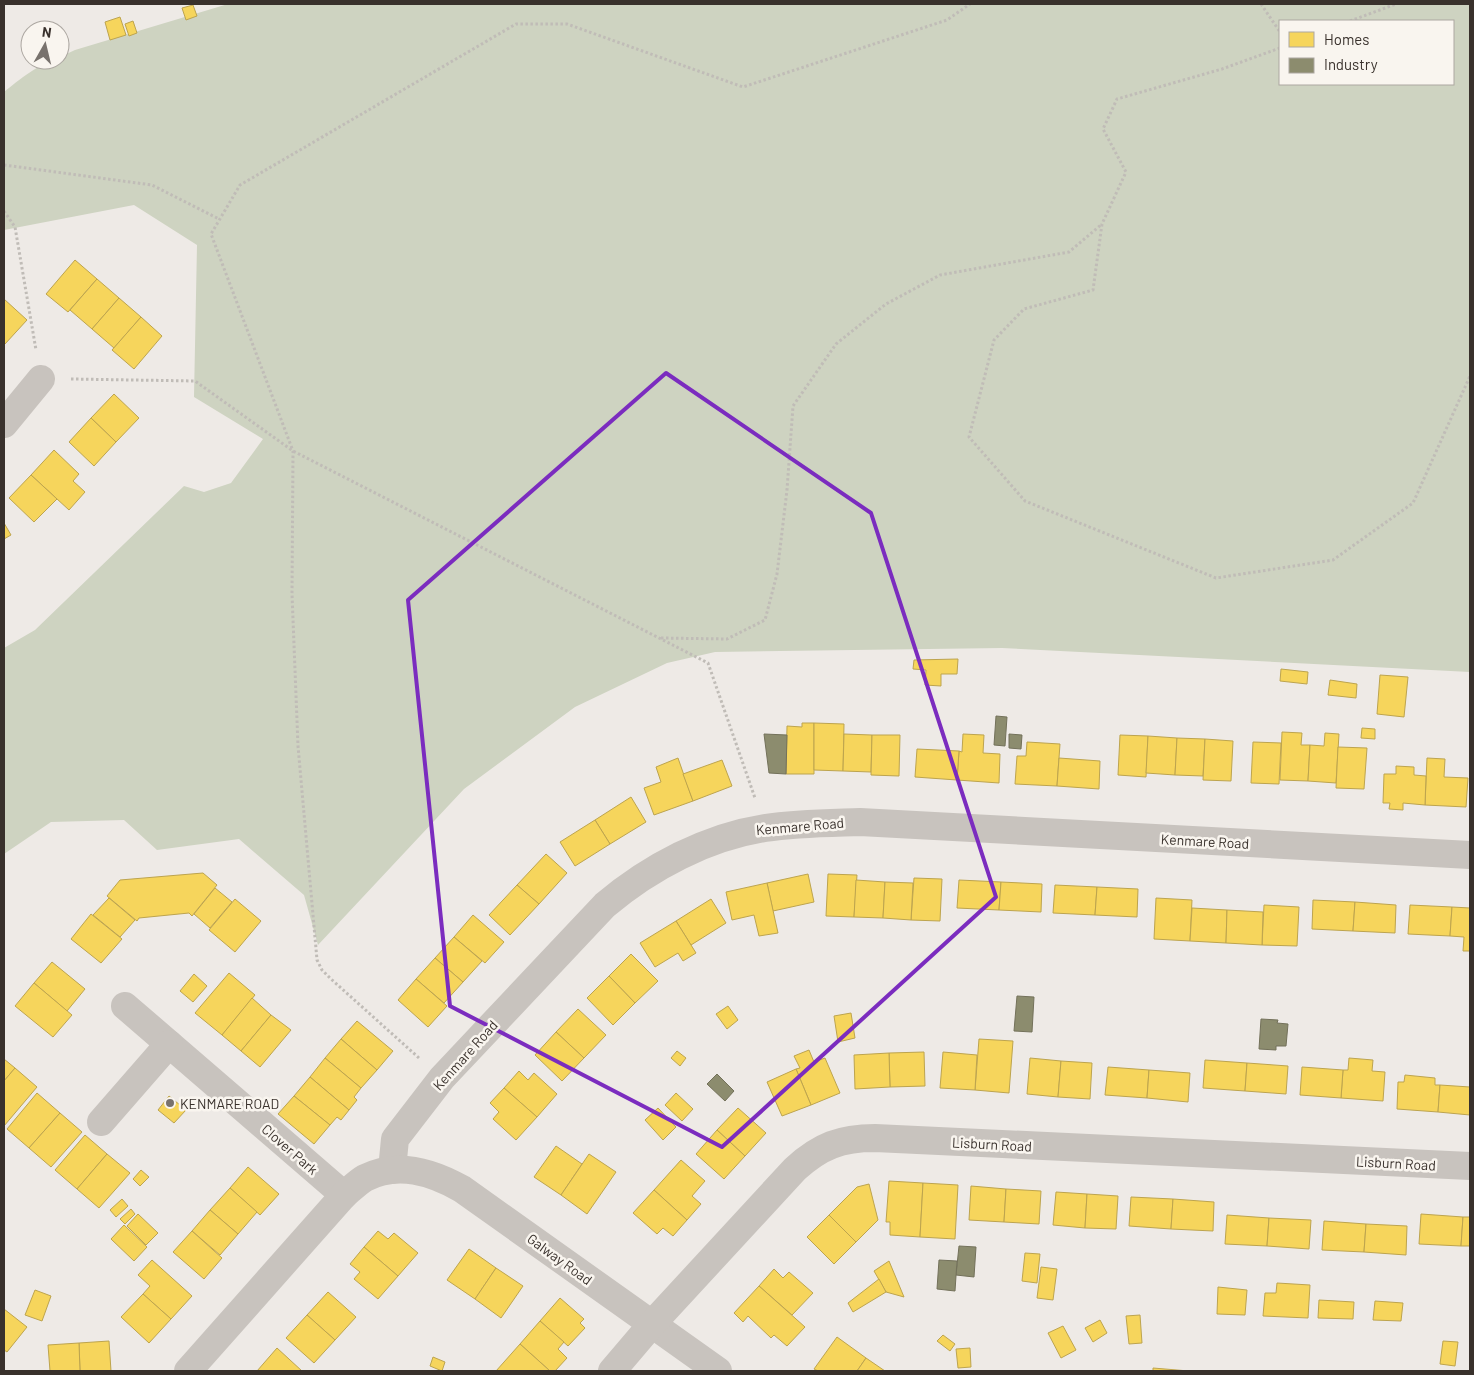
<svg xmlns="http://www.w3.org/2000/svg" width="1474" height="1375" font-family="Barlow,sans-serif">
  <rect width="100%" height="100%" fill="#eeeae6"/>
  <!-- green -->
  <path fill="#ced3c1" fill-rule="evenodd" d="M228,4H1470V672L1002,648L715,652L667,663L575,707L464,789L318,945L304,895L239,839L157,850L124,820L51,822L4,854V648L35,630L184,486L204,492L231,483L263,439L194,397L197,245L134,205L4,230V92C18,81 42,60 60,60V57L75,50ZM1280,21H1453V84H1280Z"/>
  <!-- homes -->
  <g fill="#f6d55c" stroke="#bda44e">
    <polygon points="193,5 197,16 186,20 182,8"/>
    <polygon points="120,17 126,35 110,40 105,22"/>
    <polygon points="133,21 137,33 129,36 125,24"/>
    <polygon points="75,260 97,279 68,312 46,294"/>
    <polygon points="97,279 119,298 92,329 70,310"/>
    <polygon points="119,298 141,317 114,348 92,329"/>
    <polygon points="4,299 27,320 5,344 4,343"/>
    <polygon points="141,317 162,336 134,369 112,350"/>
    <polygon points="114,394 139,418 116,442 91,418"/>
    <polygon points="91,418 116,442 94,466 69,442"/>
    <polygon points="54,450 79,474 73,481 85,492 69,510 31,475"/>
    <polygon points="31,475 57,499 34,522 9,498"/>
    <polygon points="4,523 11,535 4,539"/>
    <polygon points="958,659 957,674 941,674 941,686 925,685 926,670 913,669 914,660"/>
    <polygon points="1281,669 1308,672 1307,684 1280,681"/>
    <polygon points="1380,675 1408,677 1404,717 1377,714"/>
    <polygon points="1330,680 1357,684 1356,698 1328,695"/>
    <polygon points="802,723 814,723 814,774 786,774 787,726 802,727"/>
    <polygon points="814,723 844,724 843,771 814,770"/>
    <polygon points="1362,728 1375,729 1375,739 1361,738"/>
    <polygon points="1282,732 1302,733 1301,745 1310,745 1308,781 1280,780"/>
    <polygon points="1325,733 1339,734 1336,783 1308,781 1310,745 1324,746"/>
    <polygon points="844,734 872,735 871,772 843,771"/>
    <polygon points="963,734 984,735 983,753 1000,754 999,783 957,780 959,751 962,752"/>
    <polygon points="872,735 900,735 899,776 871,775"/>
    <polygon points="1120,735 1148,736 1146,777 1118,775"/>
    <polygon points="1148,736 1177,738 1175,775 1146,773"/>
    <polygon points="1177,738 1205,739 1203,776 1175,775"/>
    <polygon points="1205,739 1233,741 1231,781 1203,780"/>
    <polygon points="1027,742 1060,744 1057,786 1015,784 1017,756 1026,756"/>
    <polygon points="1253,742 1281,743 1279,784 1251,783"/>
    <polygon points="1338,747 1367,748 1364,789 1336,788"/>
    <polygon points="917,749 959,751 957,780 915,777"/>
    <polygon points="678,758 693,801 654,815 644,788 661,782 656,767"/>
    <polygon points="1059,758 1100,761 1099,789 1057,786"/>
    <polygon points="1427,758 1445,759 1444,777 1468,778 1466,807 1425,805"/>
    <polygon points="722,760 732,786 693,801 683,774"/>
    <polygon points="1396,766 1414,767 1414,775 1426,776 1425,805 1403,803 1403,810 1389,809 1390,803 1383,803 1384,774 1396,774"/>
    <polygon points="631,797 646,822 610,844 595,820"/>
    <polygon points="595,820 610,844 575,866 560,842"/>
    <polygon points="546,854 567,873 539,904 517,885"/>
    <polygon points="203,873 217,885 192,916 189,913 139,918 137,921 107,896 120,880"/>
    <polygon points="808,874 814,902 773,911 767,883"/>
    <polygon points="828,874 857,875 854,917 826,916"/>
    <polygon points="914,878 942,879 940,921 911,920"/>
    <polygon points="856,880 885,882 883,918 854,917"/>
    <polygon points="959,880 1001,882 999,910 957,908"/>
    <polygon points="885,882 913,883 911,920 883,918"/>
    <polygon points="1001,882 1042,884 1041,912 999,910"/>
    <polygon points="767,883 778,933 759,936 754,915 732,920 726,892"/>
    <polygon points="517,885 539,904 510,935 489,915"/>
    <polygon points="1055,885 1097,887 1095,915 1053,913"/>
    <polygon points="1097,887 1138,889 1137,917 1095,915"/>
    <polygon points="215,888 232,902 210,928 194,914"/>
    <polygon points="109,898 135,920 120,937 93,915"/>
    <polygon points="1156,898 1192,900 1190,941 1154,939"/>
    <polygon points="235,899 261,921 235,952 209,930"/>
    <polygon points="711,899 726,923 691,945 676,921"/>
    <polygon points="1313,900 1355,902 1353,931 1312,929"/>
    <polygon points="1355,902 1396,905 1395,933 1353,931"/>
    <polygon points="1264,905 1299,907 1297,946 1262,945"/>
    <polygon points="1410,905 1452,907 1450,936 1408,934"/>
    <polygon points="1452,907 1470,908 1470,951 1463,951 1464,937 1450,936"/>
    <polygon points="1192,908 1227,910 1226,943 1190,941"/>
    <polygon points="1227,910 1263,912 1262,945 1226,943"/>
    <polygon points="91,914 122,939 101,963 71,939"/>
    <polygon points="473,915 504,942 485,963 454,937"/>
    <polygon points="676,921 696,953 683,961 678,953 655,967 640,943"/>
    <polygon points="454,937 482,961 463,982 435,958"/>
    <polygon points="631,954 658,981 635,1003 609,976"/>
    <polygon points="435,958 463,982 444,1003 416,979"/>
    <polygon points="52,962 85,989 67,1011 34,983"/>
    <polygon points="229,973 255,995 222,1035 195,1013"/>
    <polygon points="194,974 207,986 193,1002 180,991"/>
    <polygon points="609,976 635,1003 613,1025 587,998"/>
    <polygon points="416,979 447,1006 428,1027 398,1000"/>
    <polygon points="34,983 72,1015 53,1037 15,1006"/>
    <polygon points="252,998 271,1015 241,1051 222,1035"/>
    <polygon points="728,1006 738,1020 727,1029 716,1014"/>
    <polygon points="578,1009 606,1035 584,1058 556,1032"/>
    <polygon points="851,1013 855,1038 838,1042 834,1016"/>
    <polygon points="271,1015 291,1030 260,1067 241,1051"/>
    <polygon points="357,1021 393,1051 377,1070 341,1039"/>
    <polygon points="556,1032 584,1058 562,1081 535,1055"/>
    <polygon points="341,1039 377,1070 361,1088 325,1058"/>
    <polygon points="979,1039 1013,1041 1009,1093 975,1090"/>
    <polygon points="809,1050 814,1062 825,1058 840,1093 811,1105 796,1069 800,1068 794,1056"/>
    <polygon points="677,1051 686,1058 680,1066 671,1058"/>
    <polygon points="924,1052 925,1086 890,1087 889,1053"/>
    <polygon points="943,1052 977,1055 975,1090 940,1088"/>
    <polygon points="889,1053 890,1087 855,1089 854,1055"/>
    <polygon points="325,1058 361,1088 354,1097 357,1100 349,1110 310,1077"/>
    <polygon points="1030,1058 1061,1061 1058,1097 1027,1094"/>
    <polygon points="1349,1058 1373,1060 1372,1071 1385,1072 1383,1101 1341,1098 1343,1070 1348,1070"/>
    <polygon points="4,1059 15,1068 4,1081"/>
    <polygon points="1205,1060 1247,1063 1245,1091 1203,1088"/>
    <polygon points="1061,1061 1092,1063 1090,1099 1058,1097"/>
    <polygon points="1247,1063 1288,1066 1286,1094 1245,1091"/>
    <polygon points="1108,1067 1149,1070 1147,1098 1105,1095"/>
    <polygon points="1302,1067 1343,1070 1341,1098 1300,1095"/>
    <polygon points="15,1068 37,1087 4,1126 4,1081"/>
    <polygon points="796,1069 811,1105 782,1116 767,1082"/>
    <polygon points="1149,1070 1190,1073 1188,1102 1147,1098"/>
    <polygon points="519,1071 528,1080 534,1073 557,1094 537,1117 504,1088"/>
    <polygon points="1405,1075 1435,1078 1435,1085 1440,1085 1438,1112 1397,1109 1398,1082 1404,1082"/>
    <polygon points="310,1077 349,1110 341,1120 337,1117 330,1125 294,1096"/>
    <polygon points="1440,1085 1470,1087 1470,1115 1438,1112"/>
    <polygon points="504,1088 537,1117 516,1140 493,1119 499,1112 490,1103"/>
    <polygon points="37,1093 60,1113 29,1148 7,1129"/>
    <polygon points="676,1093 693,1109 682,1121 665,1105"/>
    <polygon points="169,1096 186,1110 174,1123 158,1110"/>
    <polygon points="294,1096 330,1125 314,1144 278,1114"/>
    <polygon points="658,1108 676,1127 663,1140 645,1120"/>
    <polygon points="738,1108 766,1133 745,1156 717,1130"/>
    <polygon points="60,1113 82,1132 51,1167 29,1148"/>
    <polygon points="717,1130 745,1156 724,1179 696,1154"/>
    <polygon points="85,1135 107,1154 77,1189 55,1170"/>
    <polygon points="556,1146 582,1164 561,1195 534,1177"/>
    <polygon points="107,1154 130,1173 99,1208 77,1189"/>
    <polygon points="589,1154 616,1172 587,1214 561,1195"/>
    <polygon points="681,1160 705,1181 692,1196 701,1204 687,1220 654,1190"/>
    <polygon points="248,1167 279,1194 260,1215 230,1188"/>
    <polygon points="141,1170 149,1177 140,1186 133,1179"/>
    <polygon points="889,1181 923,1183 920,1237 890,1235 890,1222 886,1222"/>
    <polygon points="923,1183 958,1185 955,1239 920,1237"/>
    <polygon points="869,1184 878,1220 856,1242 829,1215 857,1187"/>
    <polygon points="971,1186 1006,1189 1004,1222 969,1220"/>
    <polygon points="230,1188 257,1212 238,1234 210,1210"/>
    <polygon points="1006,1189 1041,1191 1039,1224 1004,1222"/>
    <polygon points="654,1190 687,1220 673,1236 663,1228 657,1234 633,1213"/>
    <polygon points="1056,1192 1087,1194 1085,1228 1053,1225"/>
    <polygon points="1087,1194 1118,1196 1116,1229 1085,1228"/>
    <polygon points="1131,1197 1173,1199 1171,1229 1129,1226"/>
    <polygon points="122,1199 128,1206 116,1217 110,1210"/>
    <polygon points="1173,1199 1214,1202 1213,1231 1171,1229"/>
    <polygon points="131,1209 135,1214 125,1224 120,1219"/>
    <polygon points="210,1210 238,1234 220,1255 192,1231"/>
    <polygon points="138,1214 158,1233 146,1245 127,1226"/>
    <polygon points="1421,1214 1463,1217 1461,1246 1419,1244"/>
    <polygon points="829,1215 856,1242 834,1264 807,1237"/>
    <polygon points="1227,1215 1269,1218 1267,1246 1225,1244"/>
    <polygon points="1463,1217 1470,1217 1470,1246 1461,1246"/>
    <polygon points="1269,1218 1311,1220 1309,1249 1267,1246"/>
    <polygon points="1324,1221 1366,1224 1364,1252 1322,1250"/>
    <polygon points="1366,1224 1407,1226 1406,1255 1364,1252"/>
    <polygon points="124,1225 147,1247 134,1261 111,1239"/>
    <polygon points="192,1231 222,1258 204,1279 173,1252"/>
    <polygon points="378,1231 388,1239 394,1233 418,1253 398,1276 364,1247"/>
    <polygon points="364,1247 398,1276 378,1299 354,1279 360,1272 350,1264"/>
    <polygon points="469,1249 496,1268 475,1299 447,1280"/>
    <polygon points="1025,1253 1040,1254 1037,1283 1022,1281"/>
    <polygon points="152,1260 192,1296 171,1319 143,1294 150,1286 138,1275"/>
    <polygon points="889,1261 904,1297 886,1292 874,1271"/>
    <polygon points="1041,1267 1057,1269 1053,1300 1037,1298"/>
    <polygon points="496,1268 523,1286 501,1318 475,1299"/>
    <polygon points="774,1269 783,1278 789,1272 813,1293 792,1315 759,1286"/>
    <polygon points="879,1279 886,1292 853,1312 848,1303"/>
    <polygon points="1277,1283 1310,1285 1308,1318 1263,1316 1265,1293 1276,1293"/>
    <polygon points="759,1286 805,1327 787,1346 774,1335 771,1338 748,1316 743,1322 734,1313"/>
    <polygon points="1218,1287 1247,1290 1245,1315 1217,1314"/>
    <polygon points="35,1290 51,1296 42,1321 25,1315"/>
    <polygon points="328,1292 356,1317 335,1340 307,1315"/>
    <polygon points="143,1294 171,1319 149,1343 121,1317"/>
    <polygon points="560,1298 584,1319 580,1323 585,1328 568,1346 540,1321"/>
    <polygon points="1319,1300 1354,1302 1353,1319 1318,1318"/>
    <polygon points="1375,1301 1403,1303 1401,1321 1373,1320"/>
    <polygon points="4,1309 27,1327 7,1352 4,1350"/>
    <polygon points="307,1315 335,1340 314,1363 286,1338"/>
    <polygon points="1140,1315 1142,1343 1129,1344 1126,1316"/>
    <polygon points="1100,1320 1107,1333 1093,1342 1085,1328"/>
    <polygon points="540,1321 564,1342 558,1349 567,1358 555,1371 550,1371 520,1344"/>
    <polygon points="1063,1326 1076,1350 1061,1358 1048,1333"/>
    <polygon points="943,1335 955,1344 950,1351 937,1341"/>
    <polygon points="837,1337 866,1358 857,1371 818,1371 814,1369"/>
    <polygon points="109,1341 111,1371 80,1371 79,1343"/>
    <polygon points="1443,1341 1458,1342 1455,1366 1440,1364"/>
    <polygon points="79,1343 80,1371 50,1371 48,1345"/>
    <polygon points="520,1344 550,1371 496,1371"/>
    <polygon points="277,1348 302,1371 257,1371"/>
    <polygon points="970,1348 971,1367 958,1368 956,1349"/>
    <polygon points="433,1357 445,1362 442,1371 430,1366"/>
    <polygon points="866,1358 885,1371 857,1371"/>
    <polygon points="1153,1368 1189,1371 1153,1371"/>
  </g>
  <!-- industry -->
  <g fill="#8c8c6e" stroke="#73715a">
    <polygon points="996,716 1007,717 1005,746 994,745"/>
    <polygon points="764,734 787,735 786,774 769,773"/>
    <polygon points="1009,734 1022,735 1021,749 1009,748"/>
    <polygon points="1017,996 1034,997 1032,1032 1014,1031"/>
    <polygon points="1261,1019 1278,1020 1277,1023 1288,1024 1286,1046 1276,1046 1276,1050 1259,1049"/>
    <polygon points="717,1074 734,1091 725,1101 707,1084"/>
    <polygon points="959,1246 976,1247 974,1277 956,1275"/>
    <polygon points="939,1260 957,1261 955,1291 937,1289"/>
  </g>
  <g fill="none" stroke-linecap="round" stroke-linejoin="round">
    <!-- path -->
    <g stroke="#c0bcb7" stroke-width="3" stroke-dasharray="2.5 2.5" stroke-linecap="butt">
      <polyline points="1261,4 1280,32"/>
      <polyline points="1350,21 1396,4"/>
      <polyline points="1280,48 1222,69 1117,99 1103,129 1126,172 1102,224 1093,290 1024,309 994,340 969,437 1025,501 1216,578 1333,560 1413,503 1470,376"/>
      <polyline points="4,165 152,185 219,219"/>
      <polyline points="4,211 15,227 36,350"/>
      <polyline points="71,379 195,381 293,451 708,663 755,798"/>
      <polyline points="661,638 727,639 765,620 777,574 787,490 793,406 836,344 886,304 940,275 1069,252 1102,224"/>
      <polyline points="419,1058 331,979 322,970 317,960 298,746 292,594 293,451 211,234 240,185 516,24 567,24 743,87 947,20 970,4"/>
    </g>
    <!-- minor -->
    <g stroke="#c8c3be" stroke-width="28">
      <polyline points="4,424 41,379"/>
      <polyline points="125,1006 344,1195"/>
      <polyline points="101,1122 169,1044"/>
      <path d="M392,1170L395,1139L442,1078L605,905C650,867 707,837 765,828C797,823 829,823 860,822L1470,855"/>
      <path d="M188,1371L344,1195C351,1189 358,1182 365,1178C398,1161 432,1172 462,1189L718,1371"/>
      <path d="M612,1371L652,1324L795,1169C820,1146 841,1138 875,1138L1470,1166"/>
    </g>
  </g>
  <!-- marked area -->
  <path fill="none" stroke="#7b2cbf" stroke-width="4" stroke-linejoin="round" d="M666,373L871,513L996,897L722,1147L450,1006L408,600Z"/>
  <!-- markers -->
  <circle fill="#78726d" stroke="#f9f5ef" stroke-width="2" cx="170" cy="1103" r="5"/>
  <g text-anchor="middle" dominant-baseline="central" stroke-width="5" stroke-linejoin="round" paint-order="stroke">
    <!-- street labels -->
    <g font-size="14" fill="#39312c" stroke="#f9f5ef">
      <text transform="translate(800 826) rotate(-5)">Kenmare Road</text>
      <text transform="translate(1205 841) rotate(3)">Kenmare Road</text>
      <text transform="translate(465 1055) rotate(-48)">Kenmare Road</text>
      <text transform="translate(992 1144) rotate(3)">Lisburn Road</text>
      <text transform="translate(290 1149) rotate(41)">Clover Park</text>
      <text transform="translate(1396 1163) rotate(3)">Lisburn Road</text>
      <text transform="translate(560 1259) rotate(36)">Galway Road</text>
    </g>
    <!-- poi labels -->
    <g font-size="14" fill="#39312c" stroke="#f9f5ef" text-anchor="start">
      <text x="180" y="1103">KENMARE ROAD</text>
    </g>
  </g>
  <!-- border -->
  <rect width="1474" height="1375" fill="none" stroke="#39312c" stroke-width="10"/>
  <!-- legend -->
  <rect x="1279" y="20" width="175" height="65" fill="#f9f5ef" stroke="#aca7a1"/>
  <rect x="1289" y="32" width="25" height="15" fill="#f6d55c" stroke="#aca7a1"/>
  <text x="1324" y="45" font-size="15" fill="#39312c">Homes</text>
  <rect x="1289" y="58" width="25" height="15" fill="#8c8c6e" stroke="#aca7a1"/>
  <text x="1324" y="70" font-size="15" fill="#39312c">Industry</text>
  <!-- north arrow -->
  <g transform="translate(45 45) rotate(8)"><circle r="24" fill="#f9f5ef" stroke="#aca7a1"/>
  <path d="M0-4L9 19L0 12L-9 19Z" fill="#78726d"/>
  <text y="-8" font-size="14" font-weight="bold" text-anchor="middle" fill="#39312c">N</text>
  </g>
</svg>
